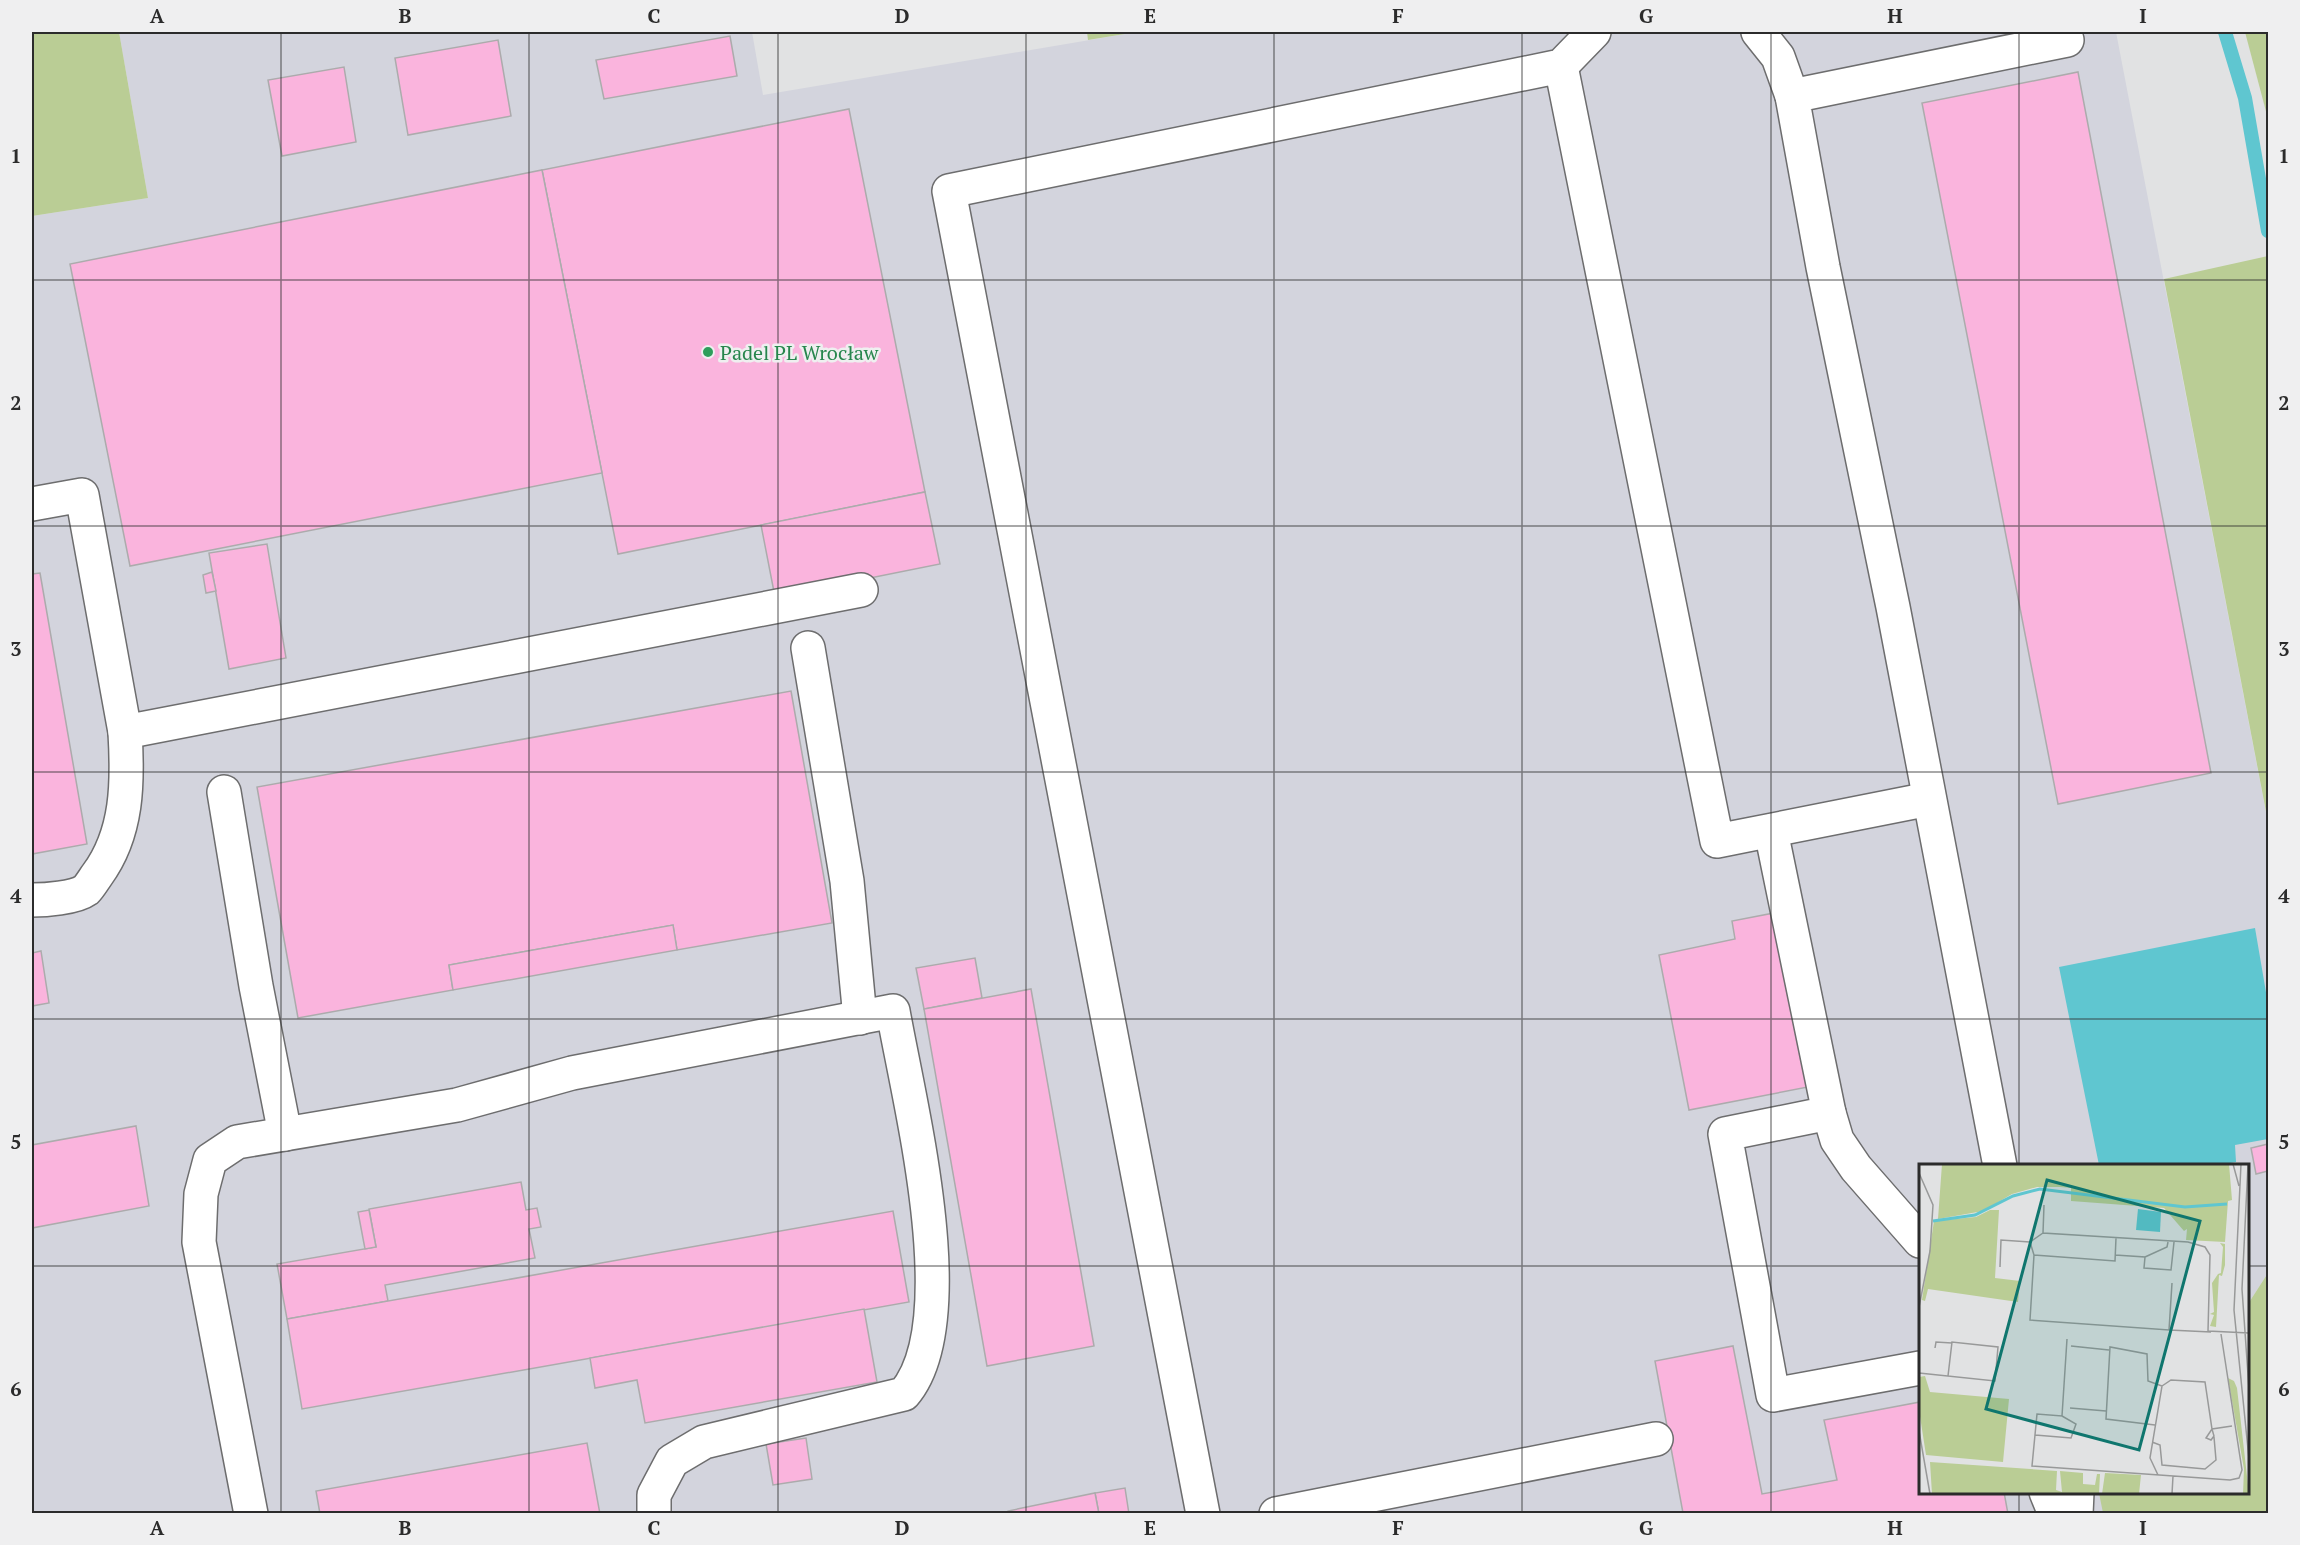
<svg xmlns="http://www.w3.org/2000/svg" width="2300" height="1545" font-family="'PT Serif',serif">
  <rect width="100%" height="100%" fill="#e1e2e3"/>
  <!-- built -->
  <polygon fill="#d3d4dd" points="119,32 752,32 763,95 1137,32 2116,32 2268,823 2268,1273 2248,1304 2248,1166 1920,1166 1920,1492 2165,1493 2164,1513 32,1514 32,216 148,198"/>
  <!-- green -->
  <g fill="#bacd95">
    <polygon points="32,32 119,32 148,198 32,216"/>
    <polygon points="1087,32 1137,32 1088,40"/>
    <polygon points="2245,32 2268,32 2268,119"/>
    <polygon points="2268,256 2268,822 2164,279"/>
    <polygon points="2268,1273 2268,1513 2103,1513 2099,1493 2248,1492 2248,1304"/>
  </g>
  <!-- water -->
  <polygon fill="#5fc6d0" points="2255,928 2268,1004 2268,1139 2235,1145 2236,1162 2220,1165 2099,1165 2059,967"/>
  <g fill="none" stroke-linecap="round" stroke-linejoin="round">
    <!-- stream -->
    <polyline stroke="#5fc6d0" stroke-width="14" points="2225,32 2245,98 2268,231"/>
  </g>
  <!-- building -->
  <g fill="#fab4dd" stroke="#acabac" stroke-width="1.5">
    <polygon points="730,36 737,76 604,99 596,60"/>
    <polygon points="498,40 511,116 408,135 395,58"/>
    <polygon points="344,67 356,142 282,156 268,80"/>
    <polygon points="2078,72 2211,773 2058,804 1922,103"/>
    <polygon points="849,109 925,492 618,554 542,170"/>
    <polygon points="542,170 602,473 130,566 70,264"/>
    <polygon points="925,492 940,564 775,597 761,525"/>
    <polygon points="267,544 286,658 229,669 209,553"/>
    <polygon points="212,572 216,591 206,593 203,575"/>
    <polygon points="40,573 87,844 32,854 32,574"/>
    <polygon points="791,691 832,923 677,950 673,925 449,965 453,990 298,1018 257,787"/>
    <polygon points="1774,913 1808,1087 1689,1110 1659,955 1735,939 1732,921"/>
    <polygon points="673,925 677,950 453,990 449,965"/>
    <polygon points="41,951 49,1003 32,1006 32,953"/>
    <polygon points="975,958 982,998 924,1009 916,968"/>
    <polygon points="1031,989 1094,1346 987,1366 924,1009"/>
    <polygon points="136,1126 149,1206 32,1228 32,1145"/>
    <polygon points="2268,1144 2268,1171 2256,1174 2251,1148"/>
    <polygon points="521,1182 526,1210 537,1208 541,1227 529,1229 535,1258 385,1285 388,1301 287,1319 277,1264 376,1247 369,1209"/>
    <polygon points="369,1210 376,1247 365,1249 358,1212"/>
    <polygon points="893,1211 909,1302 302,1409 287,1319"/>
    <polygon points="864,1309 877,1382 645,1423 637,1380 595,1388 590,1358"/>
    <polygon points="1733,1346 1762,1494 1837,1480 1824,1420 1920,1402 1920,1492 2004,1492 2008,1514 1678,1514 1683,1513 1655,1361"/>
    <polygon points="806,1438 812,1479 773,1485 766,1444"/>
    <polygon points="587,1443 600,1514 320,1514 316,1491"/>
    <polygon points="1125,1488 1129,1514 1099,1514 1095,1493"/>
    <polygon points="1095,1493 1099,1514 1008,1514 1008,1511"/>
  </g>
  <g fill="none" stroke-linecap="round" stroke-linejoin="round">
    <defs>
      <g id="minor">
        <polyline points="1758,32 1778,57 1792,96"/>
        <polyline points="1561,66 1717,841 1929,799"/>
        <polyline points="32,504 82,495 125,732 861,590"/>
        <polyline points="808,648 847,881 860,1018"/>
        <polyline points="224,792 256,986 285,1134"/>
        <polyline points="1771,831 1829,1113 1725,1134 1773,1395 1920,1368"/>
        <path d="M32,900C45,900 75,898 86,890C90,886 94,879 97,875C128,833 128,782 125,732"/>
        <polyline points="1829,1113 1837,1140 1856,1168 1920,1241"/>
        <polyline points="2000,1166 1893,607 1823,267 1792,96 2067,40"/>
        <polyline points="2046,1492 2055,1514"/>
        <path d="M251,1514L199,1242L201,1194L210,1160L237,1142L457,1105L572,1073L893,1011C909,1102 966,1322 904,1394L704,1442L672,1461L654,1495V1514"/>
        <polyline points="1203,1514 949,191 1561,66 1594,32"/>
        <polyline points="1276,1514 1656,1439"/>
        <polyline points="2076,1514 2077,1492"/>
      </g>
    </defs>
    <!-- minor casing -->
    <use href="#minor" stroke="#6d6d6e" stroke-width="36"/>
    <!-- minor -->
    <use href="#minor" stroke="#fff" stroke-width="33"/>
  </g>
  <!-- grid -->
  <path fill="none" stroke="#2b2b2b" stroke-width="1.5" stroke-opacity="0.55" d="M281,32V1514M529,32V1514M778,32V1514M1026,32V1514M1274,32V1514M1522,32V1514M1771,32V1514M2019,32V1166M32,280H2268M32,526H2268M32,772H2268M32,1019H2268M32,1266H1920M2248,1266H2268M2019,1492V1514"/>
  <!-- markers -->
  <circle fill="#2e9e5b" stroke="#efeff0" stroke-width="2" cx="708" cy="352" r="6"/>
  <g text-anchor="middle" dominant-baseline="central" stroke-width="5" stroke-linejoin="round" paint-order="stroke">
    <!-- leisure labels -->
    <g font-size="20" fill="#27864d" stroke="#efeff0" text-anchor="start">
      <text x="720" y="352">Padel PL Wrocław</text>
    </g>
  </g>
  <!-- overview -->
  <g transform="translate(1919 1164)">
    <rect width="330" height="330" fill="#e1e2e3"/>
    <path d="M23,0H310L313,36L309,37L306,78L267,76L268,65L265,67L245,44L152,37V24L141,23H118L93,30L64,47L19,55ZM71,46H80L76,114L101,117L99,138L9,125L6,137L3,136L15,57L57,53ZM301,79L306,80V101L303,112L300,111L297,163L291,162L295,151L291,150L295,148L293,119L299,110L302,109L304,83ZM6,212L11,228L90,235L84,298L7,291L0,246V213ZM309,214L315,217L318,224L330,330H324L325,305ZM11,298L138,307L137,326L143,328L141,307L164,309V320L176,321L178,310H181L180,330H13ZM186,309L222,311L220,330H183Z" fill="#bacd95"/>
    <path d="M219,45L242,48L241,68L217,66Z" fill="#5fc6d0"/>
    <path fill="none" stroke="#5fc6d0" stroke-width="3" d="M14,57L56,51L94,32L121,25L266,43L308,40"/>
    <path fill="none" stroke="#989999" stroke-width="1.5" d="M314,0L320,22M322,0L315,146L330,295M329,0L323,125L330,225M0,9L14,41L11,87L0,143M125,41L124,69L269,78L286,83L291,91L289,167L330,169M124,69L111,78L115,91L111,156L250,166L253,119M115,91L196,97L197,74M196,91L226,93L225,104L252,106L255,78M226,93L248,83L249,78M81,103L82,76L111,78M250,166L292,168M148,175L143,252L118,250L113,302L311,316L320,314L323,306L302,170M152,182L190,186M16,184L17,178L33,179M0,209L76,217L79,183L33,178L29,212M243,222L252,216L286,218L293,265L295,272L292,276L287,274L293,265L313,262M151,244L187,247M236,261L187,255L191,183L228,190L229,217L243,222L231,294L239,311M0,267L11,330M116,271L152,274L157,260L143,252M233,278L241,281L243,301L286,305L297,296L295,273M253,330L254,312"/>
    <path fill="#0f766e" fill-opacity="0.15" stroke="#0f766e" stroke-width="3" d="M128,16L281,57L220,286L67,245Z"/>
    <rect width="330" height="330" fill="none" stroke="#2b2b2b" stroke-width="3"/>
  </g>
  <!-- border -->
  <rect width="2300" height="1545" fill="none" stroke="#efeff0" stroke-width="66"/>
  <rect x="33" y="33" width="2234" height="1479" fill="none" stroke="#2b2b2b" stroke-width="2"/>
  <g font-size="20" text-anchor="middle" font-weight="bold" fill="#2b2b2b">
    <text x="157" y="23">A</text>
    <text x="405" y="23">B</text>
    <text x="654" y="23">C</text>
    <text x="902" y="23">D</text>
    <text x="1150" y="23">E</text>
    <text x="1398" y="23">F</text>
    <text x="1646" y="23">G</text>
    <text x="1895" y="23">H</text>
    <text x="2143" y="23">I</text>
    <text x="16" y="163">1</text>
    <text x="2284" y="163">1</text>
    <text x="16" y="410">2</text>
    <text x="2284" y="410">2</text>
    <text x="16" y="656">3</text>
    <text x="2284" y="656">3</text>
    <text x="16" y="903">4</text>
    <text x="2284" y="903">4</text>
    <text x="16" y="1149">5</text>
    <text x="2284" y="1149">5</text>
    <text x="16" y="1396">6</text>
    <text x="2284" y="1396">6</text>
    <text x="157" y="1535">A</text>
    <text x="405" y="1535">B</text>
    <text x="654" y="1535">C</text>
    <text x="902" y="1535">D</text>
    <text x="1150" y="1535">E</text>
    <text x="1398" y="1535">F</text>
    <text x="1646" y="1535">G</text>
    <text x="1895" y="1535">H</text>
    <text x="2143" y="1535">I</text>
  </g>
</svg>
